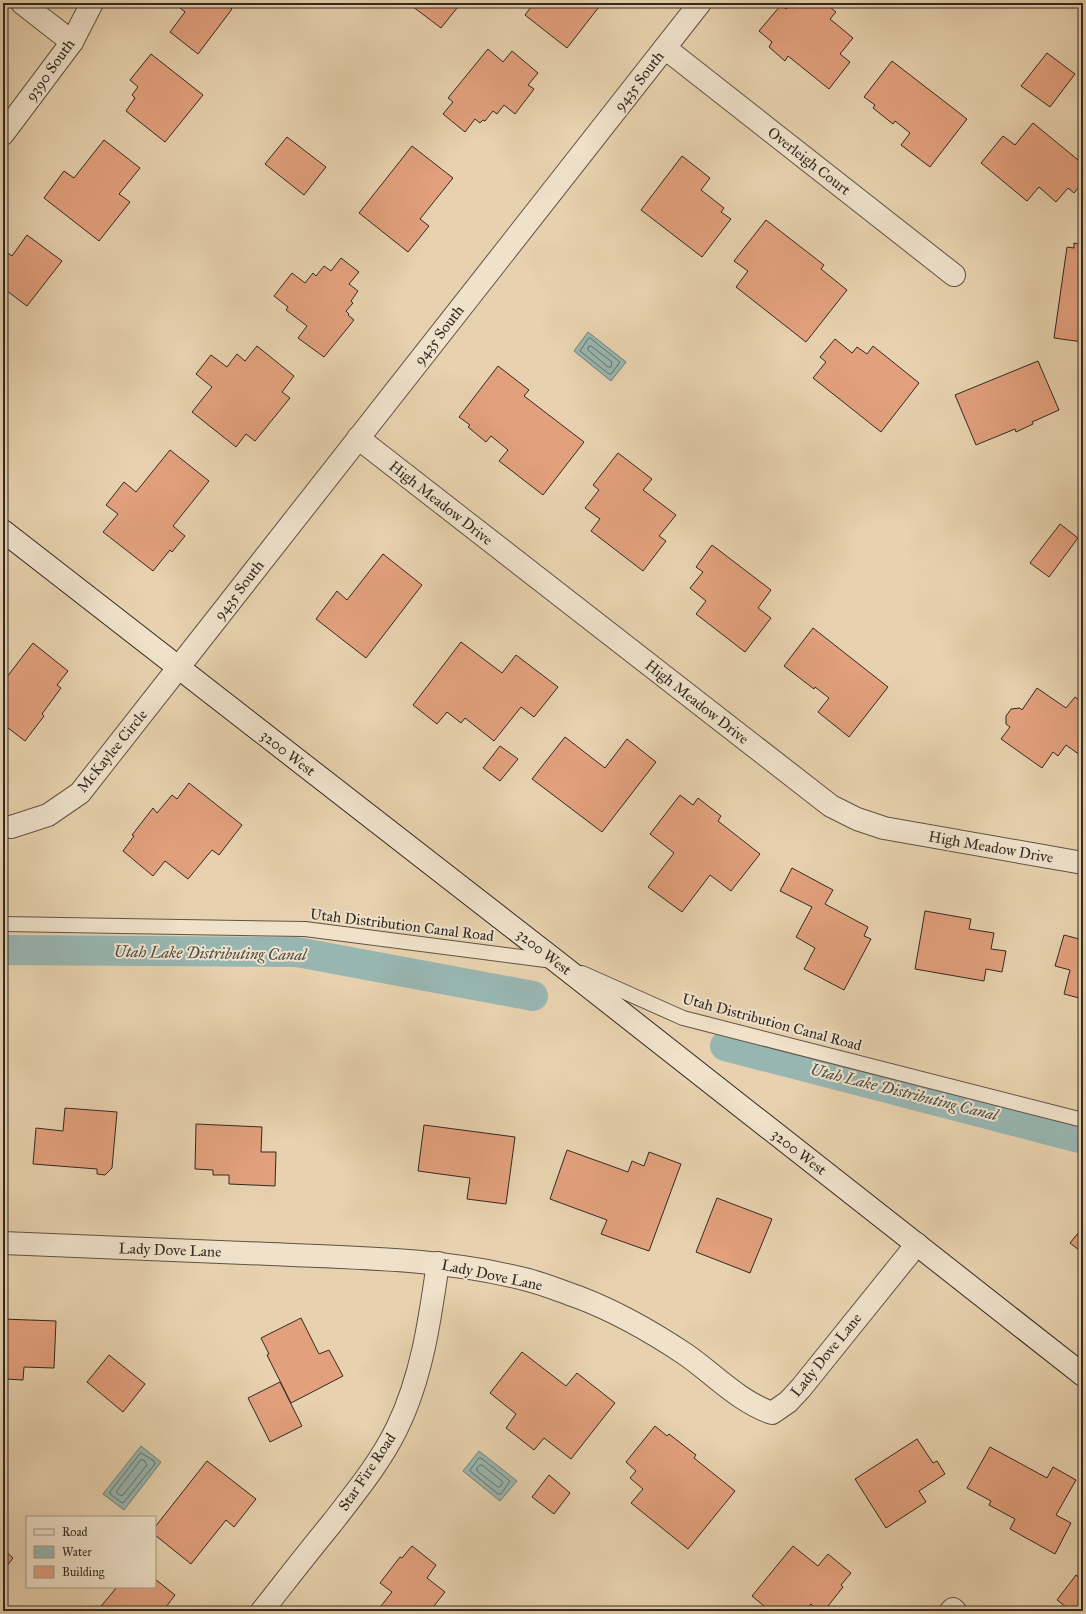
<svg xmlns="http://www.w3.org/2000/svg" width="1086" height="1614" font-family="'IM FELL Great Primer',serif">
  <rect width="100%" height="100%" fill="#e7d1ae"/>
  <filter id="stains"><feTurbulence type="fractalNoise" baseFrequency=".005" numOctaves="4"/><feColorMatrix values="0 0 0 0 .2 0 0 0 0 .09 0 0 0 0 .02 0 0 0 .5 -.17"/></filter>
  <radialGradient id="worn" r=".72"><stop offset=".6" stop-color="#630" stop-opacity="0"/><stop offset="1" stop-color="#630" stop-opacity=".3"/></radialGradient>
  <!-- water -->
  <g fill="#98b6b1" stroke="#6f7e77">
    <polygon points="588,332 626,362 611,381 574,351"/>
    <polygon points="141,1446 161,1462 124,1510 103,1494"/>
    <polygon points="479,1451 517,1481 500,1501 463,1471"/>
  </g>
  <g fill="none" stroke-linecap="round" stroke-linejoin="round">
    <!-- shore -->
    <g stroke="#657069" stroke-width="1">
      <polygon points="590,338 620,362 611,374 609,374 580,351 588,339"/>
      <polygon points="589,346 591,346 612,362 611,367 608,367 588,350"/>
      <polygon points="141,1453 154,1461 155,1464 124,1502 122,1503 110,1494 110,1492"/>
      <polygon points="479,1458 481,1458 510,1481 501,1494 498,1494 470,1471"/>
      <polygon points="141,1460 144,1460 147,1465 123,1495 121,1496 117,1493 117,1491"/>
      <polygon points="480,1465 482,1465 503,1482 500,1487 498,1487 477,1471 477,1468"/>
    </g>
    <!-- canal -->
    <g stroke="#98b6b1" stroke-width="30">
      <polyline points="3,950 297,952 533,996"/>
      <polyline points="725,1046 1083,1139"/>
    </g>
  </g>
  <!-- building -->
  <g fill="#e2a07d" stroke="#322921">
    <polygon points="174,3 224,3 232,9 198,54 170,32 185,12"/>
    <polygon points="408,3 461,3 441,28"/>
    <polygon points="534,3 602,3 567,48 525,15"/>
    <polygon points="791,3 808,3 814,6 816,3 825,3 836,12 830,19 853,38 840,54 850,62 829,89 788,56 785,61 769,47 772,42 759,31 781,5 786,9"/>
    <polygon points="488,49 503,62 512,51 538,73 528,85 534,89 515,114 504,105 497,114 493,111 485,121 483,120 480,123 475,119 465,132 443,114 453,102 448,98"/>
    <polygon points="1047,53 1075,74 1050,107 1021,86"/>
    <polygon points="151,54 203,95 165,142 126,111 135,98 132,95 138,87 130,80"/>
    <polygon points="892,61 967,119 930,167 901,145 910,133 895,121 893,124 873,108 875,105 864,97"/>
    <polygon points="1033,123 1083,164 1083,182 1074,193 1068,188 1056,202 1039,187 1027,201 981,163 1003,136 1015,145"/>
    <polygon points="287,137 326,167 304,195 265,164"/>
    <polygon points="104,140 140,168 119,194 130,202 99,241 44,198 64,171 74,178"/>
    <polygon points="412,146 453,178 420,219 429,226 408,252 359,213"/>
    <polygon points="682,156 710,178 701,190 724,208 721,212 731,219 702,257 641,210"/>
    <polygon points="766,220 824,265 821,269 847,290 806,342 736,287 748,271 734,261"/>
    <polygon points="27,235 62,261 27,306 3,288 3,250 12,256"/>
    <polygon points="1074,243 1083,245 1083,342 1054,338 1067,247 1074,248"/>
    <polygon points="341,258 359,272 349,284 358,291 351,301 353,303 346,311 349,314 348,315 354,320 324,357 298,338 307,326 286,310 288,307 274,296 292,273 305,283 313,273 316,276 324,266 331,271"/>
    <polygon points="835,339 852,353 857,347 867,354 873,346 919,383 881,432 813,378 826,362 820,357"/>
    <polygon points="257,346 294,376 282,392 290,398 255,441 246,434 236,447 192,412 212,387 196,374 211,355 227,367 237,354 245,361"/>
    <polygon points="1038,361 1059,410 1032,422 1033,424 1016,432 1015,429 976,445 955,395"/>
    <polygon points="498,366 529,390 524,396 584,442 543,495 499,461 508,450 491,436 486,442 468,427 470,425 459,417"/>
    <polygon points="170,450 209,481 173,526 185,536 172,552 170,550 153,571 103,532 118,514 106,505 124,482 136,492"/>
    <polygon points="618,453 652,479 643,490 676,515 659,536 666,541 643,571 591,531 600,519 585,508 599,490 593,485"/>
    <polygon points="1060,524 1078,538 1049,577 1030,563"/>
    <polygon points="712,545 771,590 758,608 771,618 745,652 696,614 706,601 690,588 703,572 696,567"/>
    <polygon points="383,554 422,585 366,658 316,619 337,591 347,600"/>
    <polygon points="813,628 888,687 849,737 818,712 829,698 815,687 814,689 784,666"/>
    <polygon points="461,642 502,673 516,655 558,687 534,717 521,707 494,741 465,718 461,723 447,712 437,724 413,705"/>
    <polygon points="33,643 68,671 57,685 61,688 42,714 44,716 25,741 3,724 3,697 7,691 3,688 3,682"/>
    <polygon points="1037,688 1066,708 1075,697 1083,703 1083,750 1080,755 1066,745 1058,756 1053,752 1042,768 1001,739 1010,727 1006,724 1006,716 1011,709 1020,708 1022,710"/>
    <polygon points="565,737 605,768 627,739 656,762 602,832 532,779"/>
    <polygon points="500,746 518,759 500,781 483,768"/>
    <polygon points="189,783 242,825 219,855 212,850 188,879 165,861 153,876 123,851 134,836 132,835 153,808 157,813 172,795 177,799"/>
    <polygon points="680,795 693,805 698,798 721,816 718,821 760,854 731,891 710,875 682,912 648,887 674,853 650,834"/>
    <polygon points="792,868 833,890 825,904 868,927 864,936 871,939 844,990 804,969 815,948 796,937 812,907 780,891"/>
    <polygon points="925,911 971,919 969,929 994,933 991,949 1006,951 1002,972 986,969 984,981 915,969"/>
    <polygon points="1064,935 1083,940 1083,999 1064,994 1070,970 1055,966"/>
    <polygon points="65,1108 117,1112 112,1168 105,1175 97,1174 97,1169 33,1164 36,1128 63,1131"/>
    <polygon points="196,1124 262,1127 261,1152 276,1152 275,1186 229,1184 229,1175 213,1175 213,1170 195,1169"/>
    <polygon points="424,1125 515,1137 506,1204 467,1199 470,1178 418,1171"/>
    <polygon points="567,1150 628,1172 632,1161 644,1166 649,1152 681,1164 649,1251 601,1234 607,1220 550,1199"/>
    <polygon points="717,1198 772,1219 750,1273 696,1252"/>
    <polygon points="1083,1227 1083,1253 1070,1243"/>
    <polygon points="1083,1263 1083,1275 1078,1270"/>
    <polygon points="301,1318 319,1354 329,1350 343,1376 291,1403 267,1355 269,1354 261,1338"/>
    <polygon points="3,1319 56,1321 54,1368 24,1367 23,1380 6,1379 7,1366 3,1366"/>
    <polygon points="522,1352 566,1386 577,1373 615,1403 571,1459 544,1438 534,1450 506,1428 516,1414 490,1393"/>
    <polygon points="109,1355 145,1384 123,1412 87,1382"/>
    <polygon points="280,1382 302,1426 270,1442 248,1398"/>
    <polygon points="655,1426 667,1436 669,1434 696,1455 694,1458 735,1491 688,1549 631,1503 643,1489 630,1478 636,1471 626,1462"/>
    <polygon points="917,1439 933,1463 937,1461 945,1474 919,1491 926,1502 886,1528 855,1479"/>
    <polygon points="990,1447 1047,1478 1053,1467 1076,1480 1056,1515 1071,1523 1055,1554 1010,1529 1015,1519 989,1505 991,1501 967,1488"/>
    <polygon points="207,1461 256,1499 234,1527 226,1520 191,1564 155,1535 155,1527"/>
    <polygon points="549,1475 570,1493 554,1514 532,1497"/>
    <polygon points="412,1546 436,1565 427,1578 445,1592 430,1611 377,1611 392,1592 380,1583 400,1557 402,1558"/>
    <polygon points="793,1546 818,1566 828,1554 851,1573 841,1585 843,1587 824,1611 819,1611 811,1604 805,1611 770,1611 752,1596"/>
    <polygon points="3,1549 13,1558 3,1571"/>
    <polygon points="1076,1575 1083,1580 1083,1611 1069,1611 1070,1610 1057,1600"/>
    <polygon points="155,1579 175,1595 163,1611 97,1611 117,1587 155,1587"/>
  </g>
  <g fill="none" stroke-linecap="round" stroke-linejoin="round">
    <defs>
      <g id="lane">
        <polyline points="3,924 305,929 553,961"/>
        <polyline points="582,973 683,1018 1083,1120"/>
      </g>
      <g id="street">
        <polyline points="22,3 72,42"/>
        <polyline points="665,48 954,275"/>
        <polyline points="3,134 72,42 92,3"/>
        <polyline points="358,438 831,806 857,819 884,828 1083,863"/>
        <polyline points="11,827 48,815 80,793 700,3"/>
        <path d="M3,1243C92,1247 181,1251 270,1254C355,1258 441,1258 524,1279C542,1283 560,1291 578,1297C615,1311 652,1332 685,1354C714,1374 738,1401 772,1413L788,1402L801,1388L917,1244"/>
        <path d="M262,1611C285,1582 308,1552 332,1523C355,1493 380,1463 397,1428C422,1377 430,1319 438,1263"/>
        <polyline points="951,1611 953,1609 955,1611"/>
      </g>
      <polyline id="secondary" points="3,531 556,961 1083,1375"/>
    </defs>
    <!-- lane casing -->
    <use href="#lane" stroke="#5f5344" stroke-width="16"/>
    <!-- street casing -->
    <use href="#street" stroke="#5f5344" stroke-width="24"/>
    <!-- secondary casing -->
    <use href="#secondary" stroke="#322921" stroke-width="24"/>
    <!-- lane -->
    <use href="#lane" stroke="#efe1ca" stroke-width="14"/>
    <!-- street -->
    <use href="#street" stroke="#efe1ca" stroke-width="22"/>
    <!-- secondary -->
    <use href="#secondary" stroke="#efe1ca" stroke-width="22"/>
  </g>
  <g text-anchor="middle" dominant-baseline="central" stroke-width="4" stroke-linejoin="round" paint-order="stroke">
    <!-- street labels -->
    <g font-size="15" fill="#322921" stroke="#efe1ca">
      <text transform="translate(50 70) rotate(-54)">9390 South</text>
      <text transform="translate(639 81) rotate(-52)">9435 South</text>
      <text transform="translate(809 161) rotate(38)">Overleigh Court</text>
      <text transform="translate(439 335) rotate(-52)">9435 South</text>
      <text transform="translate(441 503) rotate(38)">High Meadow Drive</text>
      <text transform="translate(239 590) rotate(-52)">9435 South</text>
      <text transform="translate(697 702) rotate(38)">High Meadow Drive</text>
      <text transform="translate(112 751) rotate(-51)">McKaylee Circle</text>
      <text transform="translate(288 753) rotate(38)">3200 West</text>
      <text transform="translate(991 847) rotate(10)">High Meadow Drive</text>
      <text transform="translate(402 925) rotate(7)">Utah Distribution Canal Road</text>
      <text transform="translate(544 952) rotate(38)">3200 West</text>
      <text transform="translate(772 1022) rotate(15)">Utah Distribution Canal Road</text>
      <text transform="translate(799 1152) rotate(38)">3200 West</text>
      <text transform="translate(170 1250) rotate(2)">Lady Dove Lane</text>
      <text transform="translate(492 1275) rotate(12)">Lady Dove Lane</text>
      <text transform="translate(826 1355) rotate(-51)">Lady Dove Lane</text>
      <text transform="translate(367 1472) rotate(-56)">Star Fire Road</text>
    </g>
    <!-- water labels -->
    <g font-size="16" font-style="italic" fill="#4c4c45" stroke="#efe1ca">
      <text transform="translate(210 953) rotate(1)">Utah Lake Distributing Canal</text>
      <text transform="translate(904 1092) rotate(14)">Utah Lake Distributing Canal</text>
    </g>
  </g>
  <!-- margin -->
  <rect width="1086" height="1614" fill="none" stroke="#e7d1ae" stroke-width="16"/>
  <rect x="4" y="4" width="1078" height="1606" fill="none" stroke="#322921" stroke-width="2"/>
  <rect x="8" y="8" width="1070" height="1598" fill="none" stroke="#322921"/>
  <!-- legend -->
  <rect x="26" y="1516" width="130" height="72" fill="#efe1ca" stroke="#a39786"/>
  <rect x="34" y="1529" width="20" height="6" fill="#efe1ca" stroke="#a39786"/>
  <text x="62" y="1536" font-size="12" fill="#322921">Road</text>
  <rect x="34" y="1546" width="20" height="12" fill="#98b6b1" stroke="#a39786"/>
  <text x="62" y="1556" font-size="12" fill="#322921">Water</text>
  <rect x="34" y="1566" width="20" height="12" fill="#e2a07d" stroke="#a39786"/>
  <text x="62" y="1576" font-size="12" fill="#322921">Building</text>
  <rect width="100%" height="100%" filter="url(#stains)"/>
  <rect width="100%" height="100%" fill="url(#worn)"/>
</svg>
